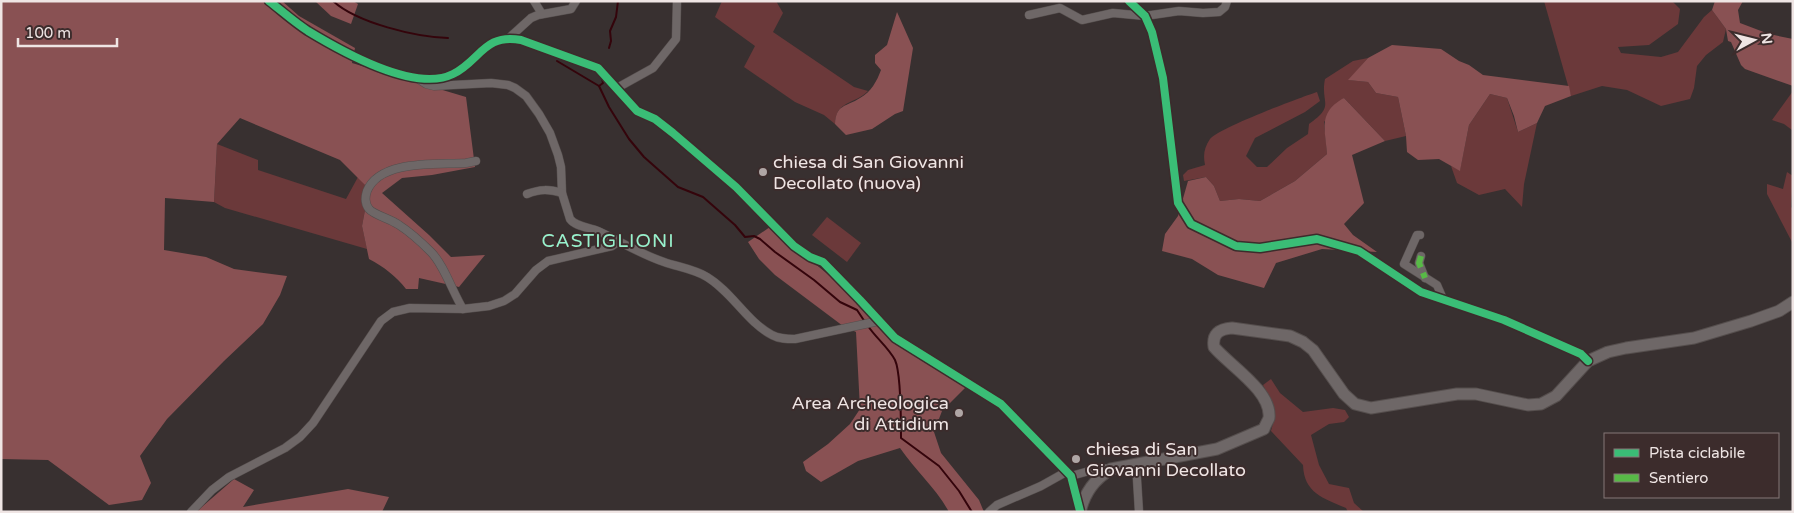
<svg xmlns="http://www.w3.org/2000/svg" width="1794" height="513" font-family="'Varela Round',sans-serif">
  <rect width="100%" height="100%" fill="#383030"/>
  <!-- green -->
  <g fill="#6b393a">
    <path d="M722,1H776L783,13L773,32L854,87L868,91C854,105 836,100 835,124L824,115L795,102L744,67L755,46L715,17Z"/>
    <polygon points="1544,1 1672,1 1680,9 1678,24 1649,45 1618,47 1621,53 1661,57 1678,52 1704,17 1712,10 1726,29 1723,42 1706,55 1697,66 1694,88 1690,99 1661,106 1627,90 1602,86 1571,96"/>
    <path d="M1368,58L1349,80L1368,82L1376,93L1398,97L1406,136L1385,141L1344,98L1324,122L1327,154L1295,181L1260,201L1239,199L1220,201L1214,186L1206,177L1184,181L1183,175L1188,170L1205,165C1203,155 1204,148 1210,139C1219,128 1299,98 1317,92L1320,101L1305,112L1255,138L1246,156L1257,167H1267L1287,148L1308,134L1309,124C1336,105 1320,104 1325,79L1353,61Z"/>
    <polygon points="1793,91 1793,133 1792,130 1784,124 1772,120"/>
    <polygon points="1490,94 1507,98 1518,132 1537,123 1524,184 1522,207 1505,189 1479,195 1457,183 1451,166 1460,170 1469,125"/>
    <polygon points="217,144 258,160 258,170 346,199 358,177 369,189 362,226 367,249 225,208 214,202"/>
    <polygon points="1787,172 1793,176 1791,207 1793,209 1793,244 1767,194 1767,184 1783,189"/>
    <polygon points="827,217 861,243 847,262 812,235"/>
    <path d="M1271,379L1280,393L1303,412L1333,408L1345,410L1349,417L1344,422L1329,424L1311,435L1319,465L1329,484L1349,488L1354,503L1364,512H1348L1346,508C1323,498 1304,493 1303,465L1271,431C1277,411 1272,403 1263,385Z"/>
  </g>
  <!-- forest -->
  <g fill="#895153">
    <path d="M1,1H282L299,16L355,48L352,63L466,97L475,167L432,175L402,178L382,193L429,235L451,257L485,255L459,287L419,278L418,289H406C396,276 384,267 369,259L362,226L369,189L340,160L240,118L217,144L214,202L165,198L164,250L206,257L234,269L287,276L280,295L263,324L224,361L167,419L140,456L151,483L142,500L109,505L48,460L1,459Z"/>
    <polygon points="315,1 353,1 358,4 351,24 331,16"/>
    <polygon points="1715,1 1743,1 1738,10 1740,23 1769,34 1793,39 1793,86 1745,69 1741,65 1731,42 1728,41 1726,29 1712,10"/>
    <path d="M897,12L913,48L903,111L895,114L872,129L846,135L835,124C836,104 846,107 860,98C871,92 877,81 881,70L875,63V55L887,45Z"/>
    <polygon points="1392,45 1441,49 1459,61 1469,65 1483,75 1569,86 1571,96 1545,106 1537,123 1518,132 1514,116 1507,98 1490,94 1469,125 1460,171 1439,159 1418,160 1407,152 1406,136 1398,97 1376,93 1368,82 1348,80 1368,58"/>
    <path d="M1344,98L1385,141L1352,155L1364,203L1344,224L1353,235L1377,252L1322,249L1276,263L1264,288L1218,275L1192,259L1162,251L1165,234L1178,216L1188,181L1206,177L1214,186L1220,201L1239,199L1260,201L1295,181L1327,154C1325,129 1318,112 1344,98Z"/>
    <path d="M770,227L841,285L897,337L971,382L942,411L934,432L941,453L979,500L984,512H949C936,488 915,470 900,448L858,461L821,482L806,471L803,462L828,444L850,424L860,409L856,332L843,326L775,275L759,259L748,242Z"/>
    <polygon points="234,479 254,490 243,507 348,489 389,497 382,512 196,512"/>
  </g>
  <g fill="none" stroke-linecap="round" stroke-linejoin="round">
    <!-- stream -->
    <g stroke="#34040b" stroke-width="2">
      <path d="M333,1C357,23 416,37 448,38"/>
      <polyline points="609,48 611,41 610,31 616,17 618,1"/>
      <polyline points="557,61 599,86 609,107 629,139 644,157 678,187 703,197 735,225 745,237 754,236 760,239 775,252 814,280 840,302 857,310 865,322"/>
      <polyline points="599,86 603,83 602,78"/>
      <path d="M868,326C876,338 888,347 895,360C901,373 901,422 901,438L939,466L959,491L972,512"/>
    </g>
    <defs>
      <g id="street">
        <path d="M269,1C282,11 294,22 308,31C341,51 415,93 453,74C480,61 484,33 521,40L598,68L637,111L655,119L673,133L736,187L794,246L810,257L823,262L860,300L895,338L1001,404L1071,476L1080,510"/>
        <polyline points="534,1 542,14"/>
        <polyline points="1129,1 1145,16 1152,32 1163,78 1178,203 1191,224 1236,246 1260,248 1317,239 1359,251 1421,292 1504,320 1581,354 1588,361"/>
        <polyline points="1029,15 1060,8 1082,20 1113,13 1145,16 1179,11 1203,13 1219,12 1225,7 1227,1"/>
        <polyline points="509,38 531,18 538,15 571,9 576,1"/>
        <path d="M417,78L426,84L434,86L491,83L508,85L515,88L526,96L539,114L550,133L558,155L561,167L562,193L570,219C576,227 589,227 598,231C620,241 640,254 664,262C678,267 694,269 707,277C732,292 747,322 772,335C779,339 787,339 795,339L879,321"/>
        <polyline points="617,88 653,68 676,39 677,1"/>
        <path d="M527,194C540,189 549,189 562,193"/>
        <polyline points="1420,235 1417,235 1404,264 1437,285 1443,299"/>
        <polyline points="1421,256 1419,263 1425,278"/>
        <path d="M463,309C453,293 444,265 431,252C422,243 410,232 399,225C391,219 374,215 369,209C365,204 365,197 367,191C380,159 438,165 466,163L476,161"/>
        <polyline points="1136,463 1139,512"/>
        <polyline points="1071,476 1100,468 1110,469"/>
        <polyline points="191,512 212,490 229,477 285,448 300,437 313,423 381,321 393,312 410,308 463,309 489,306 504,301 515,294 536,270 548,261 612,246 618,242"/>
        <polyline points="989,512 997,505 1041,486 1066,472"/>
      </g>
      <path id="secondary" d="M1080,512C1085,492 1094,480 1111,469L1217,449L1264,429C1265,425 1268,421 1269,418C1272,391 1229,365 1214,347C1212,334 1219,329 1232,328L1290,336L1303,342L1313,350L1344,394L1355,404L1371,408L1457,394H1476L1528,405L1541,404L1556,396L1588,361L1608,352L1626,348L1694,338L1751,321L1779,311L1793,302"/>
    </defs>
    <!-- street casing -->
    <use href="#street" stroke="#554e4d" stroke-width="9"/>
    <!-- secondary casing -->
    <use href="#secondary" stroke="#554e4d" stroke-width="13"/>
    <!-- street -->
    <use href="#street" stroke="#6e6767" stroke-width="8"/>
    <!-- secondary -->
    <use href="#secondary" stroke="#6e6767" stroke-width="11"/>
    <!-- quiet -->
    <polyline stroke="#58b947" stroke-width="6" stroke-dasharray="12 6" stroke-linecap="butt" points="1421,256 1419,263 1425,278"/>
    <defs>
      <g id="cycleway">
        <path d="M269,1C282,11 294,22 308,31C341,51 415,93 453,74C480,61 484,33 521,40L598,68L637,111L655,119L673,133L736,187L794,246L810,257L823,262L860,300L895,338L1001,404L1071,476L1080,511"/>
        <polyline points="1129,1 1145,16 1152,32 1163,78 1178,203 1191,224 1236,246 1260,248 1317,239 1359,251 1421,292 1504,320 1581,354 1588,361"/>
      </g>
    </defs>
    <!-- cycleway casing -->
    <use href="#cycleway" stroke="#3c2c2c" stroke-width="11"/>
    <!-- cycleway -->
    <use href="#cycleway" stroke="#3abd76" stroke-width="8"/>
  </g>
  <!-- markers -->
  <g fill="#afa6a5" stroke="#3c2c2c" stroke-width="2">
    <circle cx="763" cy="172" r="5"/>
    <circle cx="959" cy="413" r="5"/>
    <circle cx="1076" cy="459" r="5"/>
  </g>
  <g text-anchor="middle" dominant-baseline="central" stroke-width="4" stroke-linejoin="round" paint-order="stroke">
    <!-- poi labels -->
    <g font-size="18" fill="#efe5e4" stroke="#3c2c2c" text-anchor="start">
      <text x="773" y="162">chiesa di San Giovanni<tspan x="773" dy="21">Decollato (nuova)</tspan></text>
      <text x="949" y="403" text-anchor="end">Area Archeologica<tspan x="949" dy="21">di Attidium</tspan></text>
      <text x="1086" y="449">chiesa di San<tspan x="1086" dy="21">Giovanni Decollato</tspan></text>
    </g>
    <!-- neighbourhood labels -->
    <g font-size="19" letter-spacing="1" fill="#98f1cd" stroke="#3c2c2c">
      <text x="608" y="241">CASTIGLIONI</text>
    </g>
  </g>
  <!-- border -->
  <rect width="1794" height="513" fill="none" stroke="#efe5e4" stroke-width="5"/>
  <!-- legend -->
  <rect x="1604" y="433" width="175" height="65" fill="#3c2c2c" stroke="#847676"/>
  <rect x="1614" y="449" width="25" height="8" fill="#3abd76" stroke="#847676"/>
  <text x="1649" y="458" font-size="15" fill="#efe5e4">Pista ciclabile</text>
  <rect x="1614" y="474" width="25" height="8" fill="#58b947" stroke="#847676"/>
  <text x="1649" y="483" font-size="15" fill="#efe5e4">Sentiero</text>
  <!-- north arrow -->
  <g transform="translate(1754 40) rotate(83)" stroke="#3c2c2c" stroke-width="4" paint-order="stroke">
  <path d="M0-4L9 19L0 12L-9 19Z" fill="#efe5e4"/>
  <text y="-8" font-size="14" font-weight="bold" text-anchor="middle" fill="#efe5e4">N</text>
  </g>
  <!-- scale -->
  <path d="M18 38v8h99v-8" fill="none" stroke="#efe5e4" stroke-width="2.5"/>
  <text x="25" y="38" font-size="15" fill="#efe5e4" stroke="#3c2c2c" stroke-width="4" paint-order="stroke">100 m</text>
</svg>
